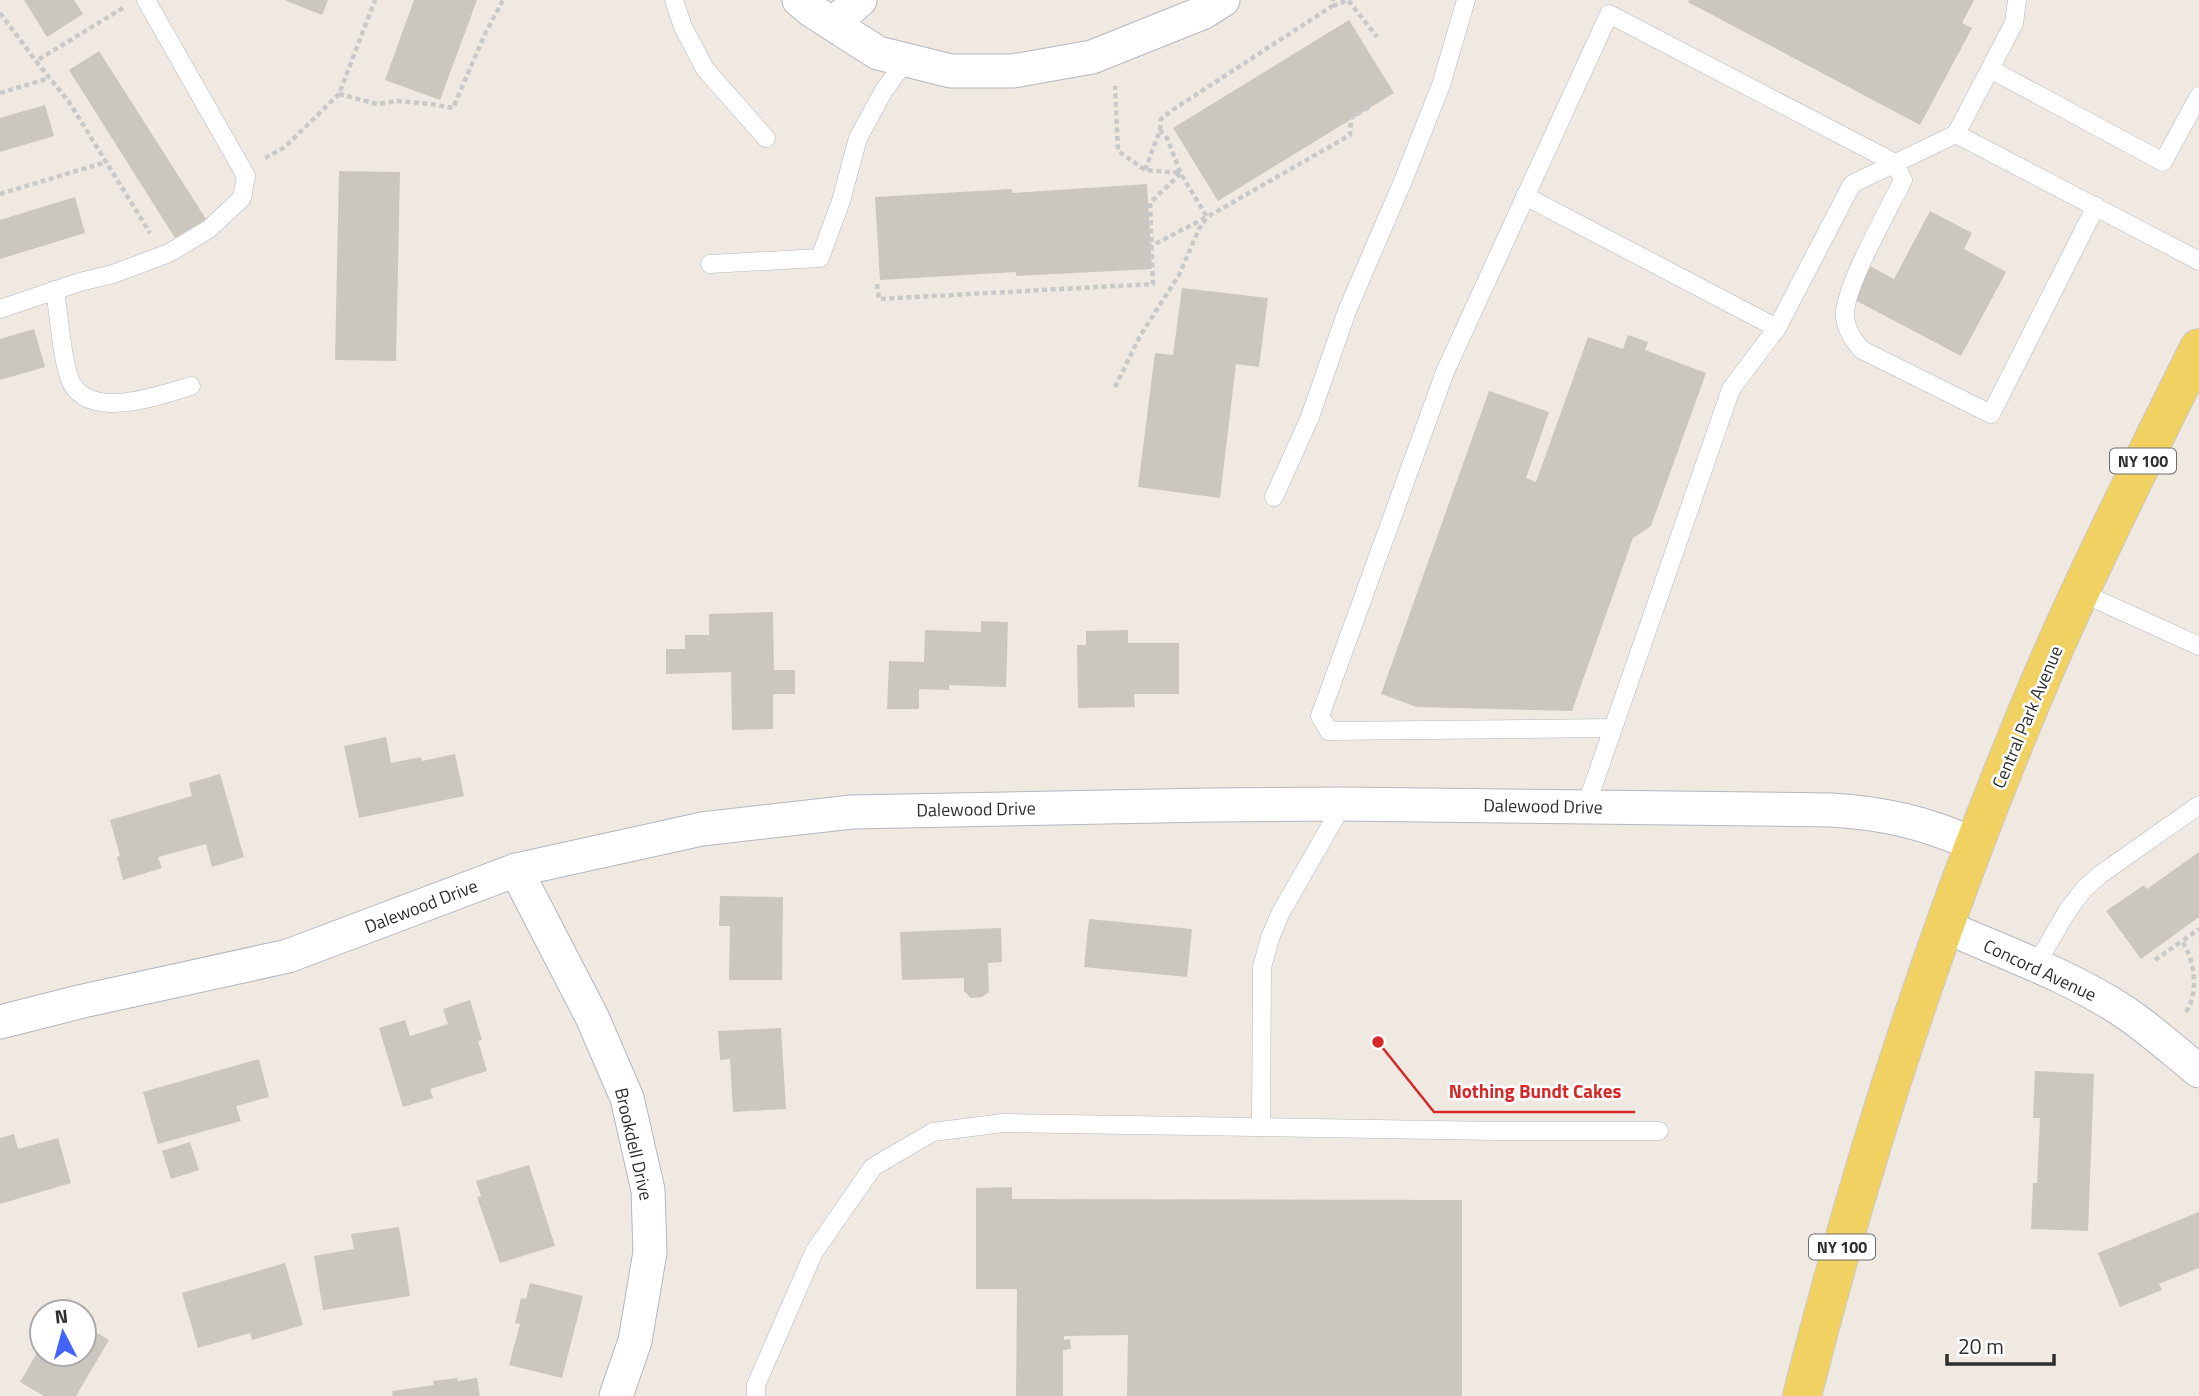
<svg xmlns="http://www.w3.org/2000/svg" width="2199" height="1396" font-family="'Titillium Web',sans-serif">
  <rect width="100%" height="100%" fill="#efe9e1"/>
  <!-- building -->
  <g fill="#cbc7bf">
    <polygon points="24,0 74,0 83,14 47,37"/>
    <polygon points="284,0 328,0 322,15"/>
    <polygon points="414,0 477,0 440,100 385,80"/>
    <polygon points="1689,0 1974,0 1962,23 1972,28 1920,125 1688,2"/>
    <polygon points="1349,20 1394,93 1218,201 1173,128"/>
    <polygon points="99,51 206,219 175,238 69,70"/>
    <polygon points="45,105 54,136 0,152 0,118"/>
    <polygon points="339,171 400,172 396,361 335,360"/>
    <polygon points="1147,184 1152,269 1016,276 1016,272 880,280 875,197 1012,189 1012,193"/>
    <polygon points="75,197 85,233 0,259 0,220"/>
    <polygon points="1930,211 1972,233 1964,249 2006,272 1961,356 1851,298 1868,265 1894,279"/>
    <polygon points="1182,288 1268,298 1259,367 1236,364 1220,498 1138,487 1155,353 1173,355"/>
    <polygon points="34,329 45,367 0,380 0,339"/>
    <polygon points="1628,335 1648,342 1645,350 1706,373 1651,526 1633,538 1572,711 1417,707 1381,694 1489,391 1549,412 1526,478 1536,482 1588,337 1623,349"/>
    <polygon points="773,612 774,670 795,670 795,694 773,694 773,729 732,730 731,672 666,674 666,649 685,649 685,635 709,635 709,614"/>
    <polygon points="981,621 1008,622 1006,687 949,685 949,690 919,689 919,709 887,709 889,661 924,662 925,630 981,632"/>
    <polygon points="1128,630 1128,643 1179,643 1179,694 1134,694 1135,707 1078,708 1077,645 1086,645 1086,631"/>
    <polygon points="386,737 391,763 421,757 422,761 455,754 464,796 359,818 344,746"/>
    <polygon points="220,774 244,857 212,867 206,844 158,857 162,868 123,880 117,857 120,856 110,820 192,796 189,783"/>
    <polygon points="2199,852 2199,917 2141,959 2106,911 2144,885 2147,889"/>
    <polygon points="720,896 783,897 782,980 729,980 730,926 719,926"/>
    <polygon points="1089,919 1192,929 1187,977 1084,967"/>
    <polygon points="1001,928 1002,962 988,963 989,992 982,997 971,998 964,991 964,978 902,980 900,932"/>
    <polygon points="470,1000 482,1040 478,1041 487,1071 430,1089 433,1098 403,1107 379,1028 405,1020 410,1036 448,1024 443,1009"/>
    <polygon points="781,1028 786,1109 733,1112 730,1059 720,1060 718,1031"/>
    <polygon points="259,1059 269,1097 236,1106 241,1121 158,1144 143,1092"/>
    <polygon points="2035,1071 2094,1074 2088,1231 2031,1229 2033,1183 2037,1183 2040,1118 2033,1118"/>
    <polygon points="14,1134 18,1149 58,1138 71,1183 0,1204 0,1138"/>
    <polygon points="190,1142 199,1170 171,1179 162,1151"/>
    <polygon points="529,1165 555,1246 500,1263 477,1197 481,1196 476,1181"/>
    <polygon points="1012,1187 1012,1199 1462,1200 1462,1396 1127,1396 1128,1335 1064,1336 1064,1340 1070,1339 1071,1349 1063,1350 1063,1396 1016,1396 1017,1289 976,1289 976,1188"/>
    <polygon points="2199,1212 2199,1268 2159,1284 2162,1290 2120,1307 2098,1253"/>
    <polygon points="399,1227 410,1296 323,1310 314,1256 354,1249 351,1234"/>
    <polygon points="285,1263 303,1325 252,1340 250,1333 198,1348 182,1293"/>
    <polygon points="530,1283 583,1296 562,1378 509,1365 520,1324 515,1323 521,1298 526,1299"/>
    <polygon points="84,1325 109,1340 76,1396 44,1396 20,1382 41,1346 38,1344 42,1337 42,1354 84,1354"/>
    <polygon points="457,1378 458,1381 477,1378 480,1396 393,1396 392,1391 434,1385 433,1381"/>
  </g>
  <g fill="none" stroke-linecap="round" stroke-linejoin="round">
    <defs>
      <g id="service">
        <polyline points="674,0 683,27 705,69 766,138"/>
        <polyline points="1990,69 2163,162 2199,96"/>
        <polyline points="1956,134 2199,261"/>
        <polyline points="1525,196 1777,328"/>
        <polyline points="710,264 820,258 841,201 858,138 883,92 906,60"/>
        <path d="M55,290C59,315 61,353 69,377C84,423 158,396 191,386"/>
        <polyline points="0,309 80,282 113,274 169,253 209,229 242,198 246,176 146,0"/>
        <polyline points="1274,497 1310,417 1347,311 1403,181 1441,85 1466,0"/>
        <polyline points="2080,592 2199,646"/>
        <path d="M1613,728L1329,731L1320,716L1445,372L1609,14L1895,163L1903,180C1890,207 1842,291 1845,317C1847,331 1853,340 1862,350L1991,414L2096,206"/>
        <polyline points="1586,806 1731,389 1777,328 1852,184 1956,134 2014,23 2017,0"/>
        <polyline points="2036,965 2068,910 2084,889 2101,874 2199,805"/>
        <polyline points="1261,1126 1262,967 1270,938 1280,914 1343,804"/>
        <polyline points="756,1396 756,1385 814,1252 873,1167 933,1132 1003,1123 1497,1131 1659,1131"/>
      </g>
      <g id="minor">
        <polyline points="799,0 811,10 878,53 951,71 1013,71 1092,57 1202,13 1223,0"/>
        <polyline points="833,24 860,0"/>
        <polyline points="516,870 592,1017 627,1098 648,1190 650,1252 635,1341 616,1396"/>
        <path d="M1944,926C2005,953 2068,975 2123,1011C2150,1029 2174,1051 2199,1071"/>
        <path d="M0,1022L83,1001L288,956L516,870L702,829L852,812L1209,805L1343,804L1831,810C1884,813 1927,823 1975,845"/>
      </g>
      <path id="primary" d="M1802,1396C1864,1151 1942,911 2041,679C2089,567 2145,457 2199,348"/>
    </defs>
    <!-- service casing -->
    <use href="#service" stroke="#b4b7c1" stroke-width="19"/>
    <!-- minor casing -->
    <use href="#minor" stroke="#b4b7c1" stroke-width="35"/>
    <!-- primary casing -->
    <use href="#primary" stroke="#c9c9c9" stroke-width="40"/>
    <!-- path -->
    <g stroke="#c9c9c9" stroke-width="4.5" stroke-dasharray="5 3.5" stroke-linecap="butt">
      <polyline points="1333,6 1348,0 1377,37"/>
      <polyline points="123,8 36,61 69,102 150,233"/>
      <polyline points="0,13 36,61"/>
      <polyline points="0,93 49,78"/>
      <polyline points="339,94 377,104 397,101 431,104 453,108 485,34 503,0"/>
      <polyline points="1160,130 1161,119 1171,111 1332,6 1333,0"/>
      <polyline points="265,158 285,147 339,94 375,0"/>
      <polyline points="1145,170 1160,130 1167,138 1181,174 1207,217 1350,135 1351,118 1369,107"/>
      <polyline points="0,194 106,162"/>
      <polyline points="877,284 879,299 1153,284 1150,203 1181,173 1145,170 1118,151 1115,86"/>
      <polyline points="1115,387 1140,336 1179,275 1199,229 1207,217 1151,246"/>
      <polyline points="2155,960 2182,941"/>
      <path d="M2186,1012C2199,992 2195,961 2182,941L2199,929"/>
    </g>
    <!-- service -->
    <use href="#service" stroke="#fff" stroke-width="18"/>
    <!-- minor -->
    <use href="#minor" stroke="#fff" stroke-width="33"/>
    <!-- primary -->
    <use href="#primary" stroke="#f2d163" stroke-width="38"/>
  </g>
  <g text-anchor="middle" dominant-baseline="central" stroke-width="5" stroke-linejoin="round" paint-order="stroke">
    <!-- shield labels -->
    <g fill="#fff" stroke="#6d6d6d" stroke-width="2">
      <rect x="2110" y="448.5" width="66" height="25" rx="5"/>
      <rect x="1809" y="1234.5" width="66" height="25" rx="5"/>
    </g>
    <g font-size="16" font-weight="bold" fill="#2e2e2e">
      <text x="2143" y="461">NY 100</text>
      <text x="1842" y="1247">NY 100</text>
    </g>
    <!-- street labels -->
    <g font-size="18" fill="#2e2e2e" stroke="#fff">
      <text transform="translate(2027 717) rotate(-67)">Central Park Avenue</text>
      <text transform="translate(1543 806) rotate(1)">Dalewood Drive</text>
      <text transform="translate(976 809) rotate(-1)">Dalewood Drive</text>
      <text transform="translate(421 906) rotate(-21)">Dalewood Drive</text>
      <text transform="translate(2040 970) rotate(25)">Concord Avenue</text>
      <text transform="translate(634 1144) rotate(77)">Brookdell Drive</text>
    </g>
  </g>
  <!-- callouts -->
  <path fill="none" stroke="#d62828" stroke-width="2.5" d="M1378 1042L1434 1112H1635"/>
  <circle fill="#d62828" stroke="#fff" stroke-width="2.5" cx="1378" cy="1042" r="7"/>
  <g font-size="19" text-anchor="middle" font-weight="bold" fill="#d62828" stroke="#fff" stroke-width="5" stroke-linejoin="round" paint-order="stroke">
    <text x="1535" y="1098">Nothing Bundt Cakes</text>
  </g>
  <!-- north arrow -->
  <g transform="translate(63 1333) rotate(354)"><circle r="33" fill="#ffffff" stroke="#ababab" stroke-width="2"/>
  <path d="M0-5L12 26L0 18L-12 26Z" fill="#4264fb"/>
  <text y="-10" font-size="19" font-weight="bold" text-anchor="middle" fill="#2e2e2e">N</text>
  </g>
  <!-- scale -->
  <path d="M1947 1354v10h107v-10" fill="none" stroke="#2e2e2e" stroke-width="3.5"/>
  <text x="1958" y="1354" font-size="21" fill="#2e2e2e" stroke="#ffffff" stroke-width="5" paint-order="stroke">20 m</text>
</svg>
